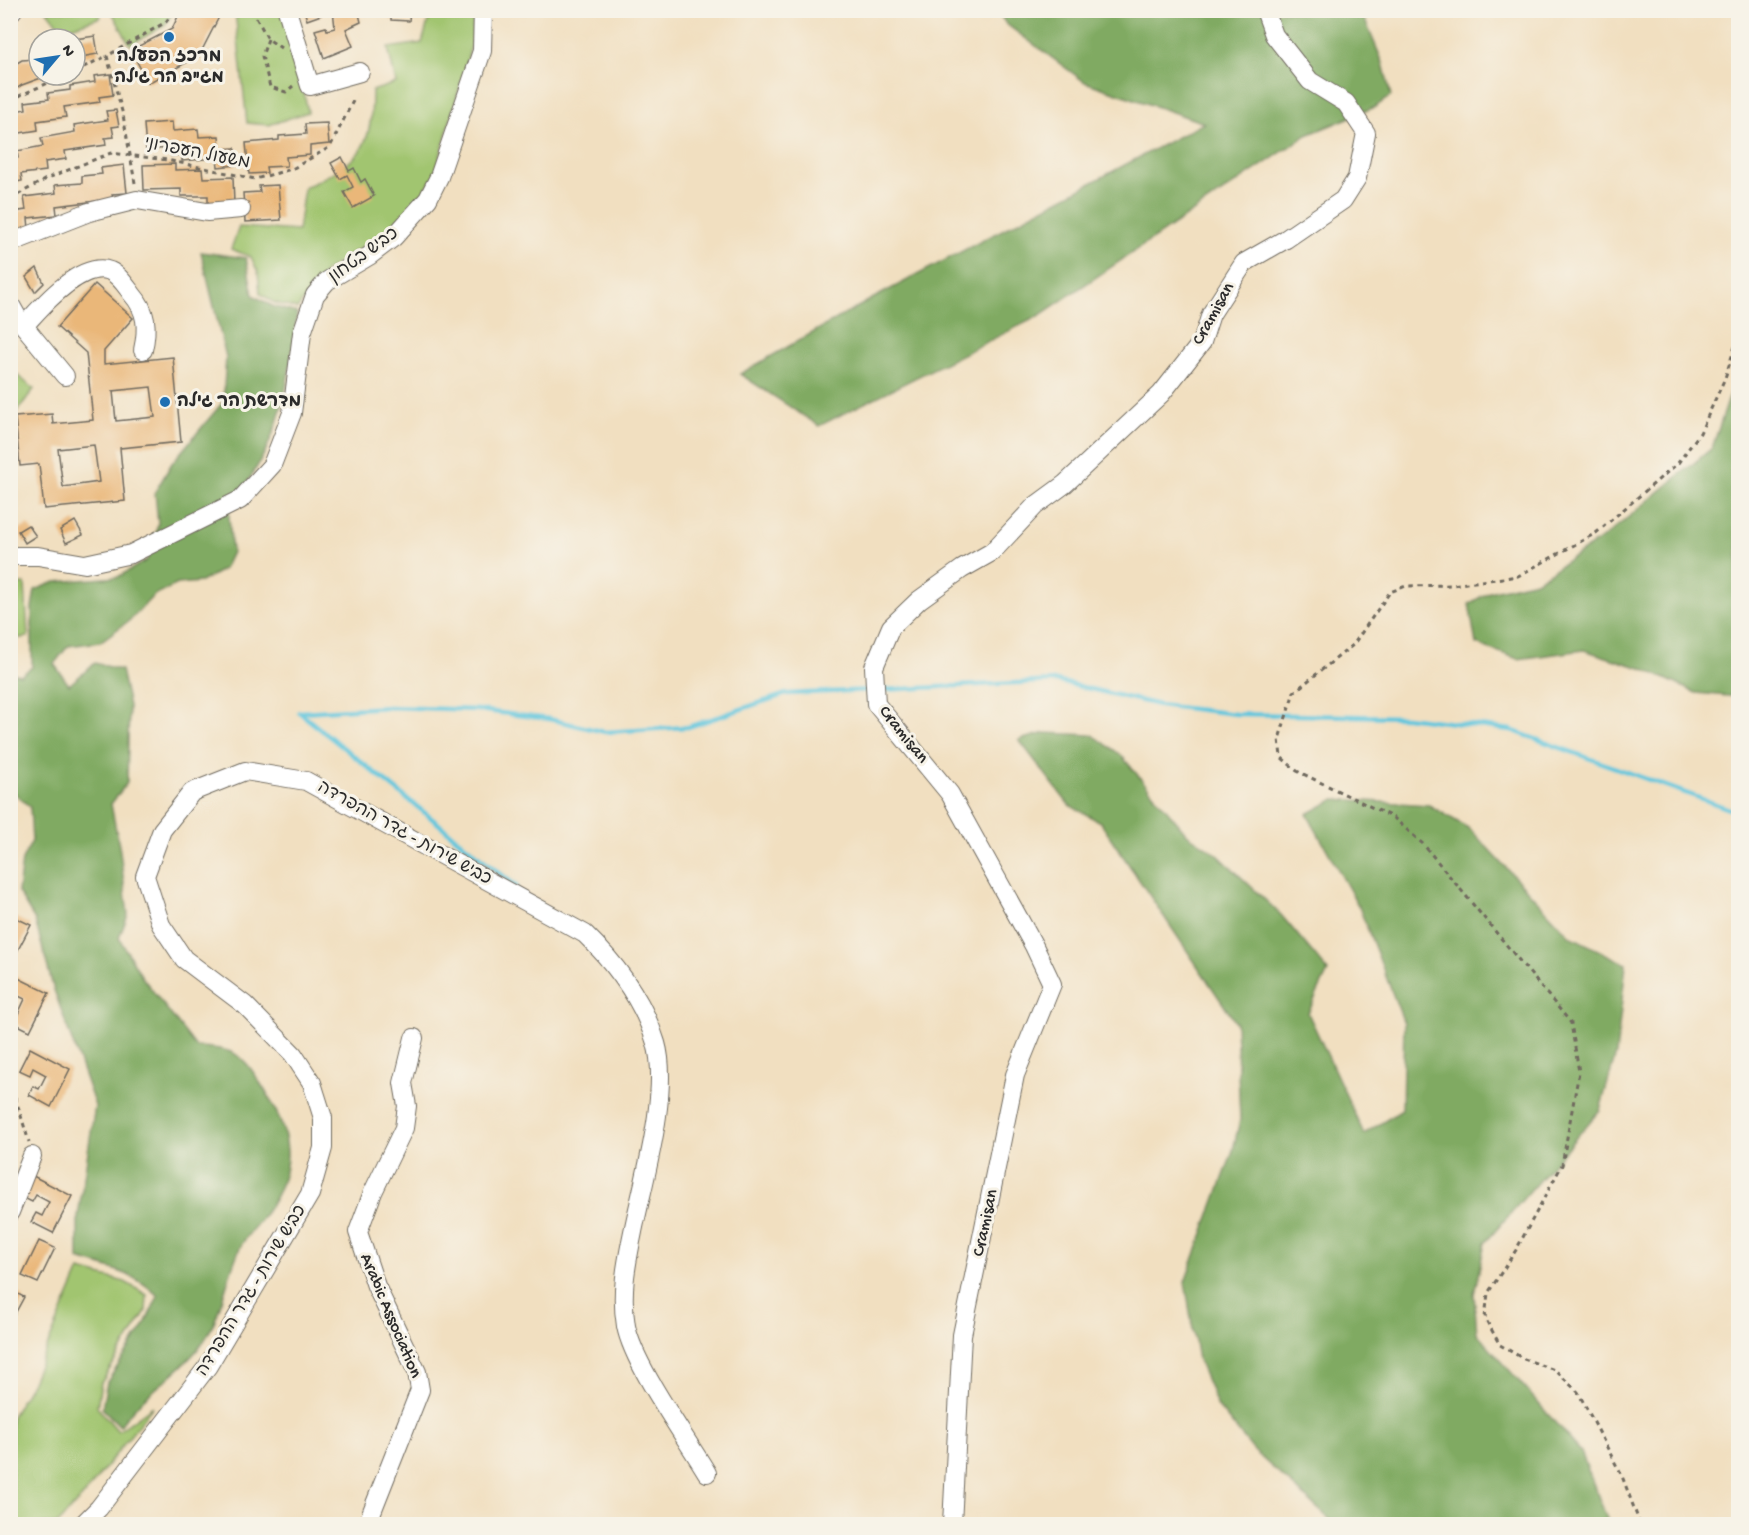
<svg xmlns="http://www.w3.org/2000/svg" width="1749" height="1535" font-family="'Gochi Hand','Playpen Sans Hebrew',sans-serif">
  <rect width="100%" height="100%" fill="#f7f3e8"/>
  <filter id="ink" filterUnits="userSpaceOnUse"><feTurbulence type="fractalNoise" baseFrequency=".0167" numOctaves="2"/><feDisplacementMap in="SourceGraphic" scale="12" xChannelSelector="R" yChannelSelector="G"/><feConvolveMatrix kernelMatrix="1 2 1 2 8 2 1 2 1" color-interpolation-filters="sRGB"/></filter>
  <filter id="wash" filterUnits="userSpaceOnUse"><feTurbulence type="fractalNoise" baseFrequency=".008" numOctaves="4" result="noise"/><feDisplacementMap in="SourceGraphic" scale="24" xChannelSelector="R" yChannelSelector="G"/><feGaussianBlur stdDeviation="1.35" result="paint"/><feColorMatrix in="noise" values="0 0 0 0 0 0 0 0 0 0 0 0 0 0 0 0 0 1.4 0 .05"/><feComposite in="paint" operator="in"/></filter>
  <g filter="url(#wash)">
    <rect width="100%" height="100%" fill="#f1dfc0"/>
    <!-- green -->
    <g fill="#a1c56f" stroke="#66784d" stroke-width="1.5">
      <polygon points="121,10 174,10 174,11 164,26 130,45 113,14"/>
      <polygon points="47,11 98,11 101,17 62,30"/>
      <polygon points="235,11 280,11 293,40 308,112 269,125 247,123"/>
      <path d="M431,11H474L471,46L435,175L416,203L392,227L326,271L297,309L273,302L260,293L258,272L251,257L231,249L239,227L298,231L304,188C358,160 372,155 372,91L396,83L388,48L422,43Z"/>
      <polygon points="11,370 34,389 11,419"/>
      <polygon points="25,584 28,637 11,639 11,585"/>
      <polygon points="80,1270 125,1282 147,1295 146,1311 101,1383 97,1407 118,1431 153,1406 85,1494 57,1524 11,1524 11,1418 31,1384"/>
    </g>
    <!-- forest -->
    <g fill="#80aa62" stroke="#566a46" stroke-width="1.5">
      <polygon points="997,11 1361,11 1383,63 1391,96 1375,107 1307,135 1037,317 819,426 740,374 870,300 1204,123 1085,82 1006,24"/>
      <path d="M201,252L246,258L253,295L272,306L297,313C288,388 281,448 228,506L232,552L224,569L201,582L178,584L154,595L130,620L100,642L68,646L54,664L69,685L95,663L121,670L129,706L127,783L111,804L120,851L128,915L119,938L142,977L196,1047C238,1048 243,1055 264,1089C291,1133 297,1167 267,1211C259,1223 246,1235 240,1248C225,1280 221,1322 198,1349C174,1378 141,1395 120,1426L102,1408L107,1382L143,1328L158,1296C136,1273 108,1268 78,1259V1216L95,1106L53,987L35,920L18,892L22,860L32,841L30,807L11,790V673L21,675L32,667V607L35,590L55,582L118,577L147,560L158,524L155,492L172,463L223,402L226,357Z"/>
      <polygon points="1738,372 1738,697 1696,693 1644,669 1584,650 1518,659 1476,644 1469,604 1489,592 1536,581 1603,538 1712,448"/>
      <polygon points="1045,733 1093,735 1121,755 1187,834 1217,854 1281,915 1328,971 1308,1013 1364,1134 1402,1110 1404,1023 1359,907 1307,814 1335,799 1429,805 1470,829 1570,936 1626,964 1616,1054 1600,1110 1485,1243 1474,1294 1477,1333 1581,1452 1609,1524 1335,1524 1254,1451 1218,1407 1198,1360 1185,1282 1232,1154 1240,1120 1236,1023 1100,822 1069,805 1019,740"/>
    </g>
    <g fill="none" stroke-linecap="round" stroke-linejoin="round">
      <!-- stream -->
      <g stroke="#60c6dd" stroke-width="4.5">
        <polyline points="881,690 1056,681 1159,705 1236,714 1406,717 1511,730 1738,812"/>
        <polyline points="516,886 299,712 389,707 478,710 549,719 605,732 688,727 786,694 872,690"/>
      </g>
    </g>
    <g id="blocks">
      <!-- building -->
      <g fill="#eab779" fill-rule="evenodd">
        <polygon points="181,10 208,10 220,15 199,56 148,83 131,50 172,29"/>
        <polygon points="304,10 319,10 321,15 307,20"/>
        <polygon points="333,10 358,10 361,22 346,29 353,46 324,58 315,30 326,27 327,30 335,28"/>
        <polygon points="391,10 410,10 409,21 391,20"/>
        <polygon points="95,36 98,54 75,58 75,39"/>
        <polygon points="35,51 39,51 39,75 49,75 22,85 10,93 10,67 22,60 36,59"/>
        <polygon points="110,74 113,95 99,97 100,102 64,107 66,117 37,121 38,130 13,134 15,141 10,141 10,112 26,109 25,102 49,99 48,93 70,90 70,86 95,82 94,76"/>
        <polygon points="116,110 119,126 112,127 114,137 105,138 106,145 65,151 66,159 45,162 46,171 21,174 22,181 10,183 10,160 18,158 17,151 43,146 41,138 75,132 74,125 108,120 106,111"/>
        <polygon points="172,122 173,131 198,129 199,137 219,136 220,149 235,148 236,165 218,167 217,158 182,161 182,155 171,156 170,148 146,150 144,124"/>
        <polygon points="327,123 329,144 310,146 310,155 286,157 287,166 266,167 267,173 249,174 246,143 279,140 279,136 306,134 305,124"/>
        <polygon points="342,157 349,171 354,168 361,182 365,179 374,196 353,208 344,192 353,187 347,175 340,179 331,163"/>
        <polygon points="175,164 175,170 202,169 203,178 233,177 234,204 208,205 208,196 181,196 181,189 144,190 143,165"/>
        <polygon points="124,165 127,193 112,194 113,199 56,206 57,215 28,218 29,229 15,231 13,212 26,210 24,197 56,193 55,185 82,183 82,176 102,174 101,168"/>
        <polygon points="278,185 281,220 245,222 243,193 260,192 259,186"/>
        <polygon points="37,268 44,283 35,292 26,277"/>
        <path d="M95,284L133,318L104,351V364L173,357L181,442L120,448L125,501L44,509L39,464L20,466L15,417L52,414L53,424L93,420L86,353L57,327ZM151,387L155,417L116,421L113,391ZM94,445L99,482L63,487L58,449Z"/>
        <polygon points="75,521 83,535 66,543 60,530"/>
        <polygon points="28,525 36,536 25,543 18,531"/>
        <polygon points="10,915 31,925 10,965"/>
        <polygon points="10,974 49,993 30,1031 10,1021 12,1010 18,1014 25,999 10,992"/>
        <polygon points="30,1048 70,1069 51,1107 29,1095 33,1086 39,1089 46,1075 33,1068 30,1075 19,1070"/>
        <polygon points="33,1176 72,1196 53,1233 31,1222 36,1213 42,1216 49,1202 36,1195 32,1202 22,1197"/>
        <polygon points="39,1241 55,1248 38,1283 22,1276"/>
        <polygon points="10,1290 24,1297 10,1323"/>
      </g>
    </g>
  </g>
  <g filter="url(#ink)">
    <use href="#blocks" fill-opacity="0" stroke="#706a5f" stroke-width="1.5"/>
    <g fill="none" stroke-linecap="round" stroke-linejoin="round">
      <defs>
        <g id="minor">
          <polyline points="287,10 310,86 360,72"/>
          <polyline points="10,11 13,10"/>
          <polyline points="10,243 89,212 137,200 207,212 241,209"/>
          <polyline points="10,304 19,320 65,376"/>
          <path d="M24,326C40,308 81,260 110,271C119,275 126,286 132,294C147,311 148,328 143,350"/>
          <polyline points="10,556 38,556 85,564 131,554 240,500 272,465 292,413 302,333 315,295 327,281 369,256 394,237 428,199 439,177 482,51 483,10"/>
          <polyline points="10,1212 32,1156"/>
          <path d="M83,1524L99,1508L208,1366L310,1194L323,1148V1118L312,1083L293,1054L245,1005L184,959L161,925L145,876L162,830L192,792L245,771L306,781L585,934C617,965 643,1000 656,1043C670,1090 644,1179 634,1227C627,1261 620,1291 626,1326C633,1364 685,1436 707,1473"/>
          <polyline points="371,1524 371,1514 420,1390 417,1372 376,1286 358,1232 373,1192 404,1128 407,1106 403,1083 414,1038"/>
          <polyline points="952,1524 962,1335 1015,1075 1052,984 1034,946 950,794 876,704 874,667 891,627 919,600 962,569 992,552 1035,506 1065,484 1161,394 1202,342 1211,314 1244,263 1286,239 1343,200 1357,178 1366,133 1346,103 1310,81 1274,35 1265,10"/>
        </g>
      </defs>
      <!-- minor casing -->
      <use href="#minor" stroke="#706a5f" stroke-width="20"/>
      <!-- path -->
      <g stroke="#706a5f" stroke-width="3" stroke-dasharray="4.5 4.5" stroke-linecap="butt">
        <polyline points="252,10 268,39 281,48"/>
        <polyline points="268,39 262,56 270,87 286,92 293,86"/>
        <polyline points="75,71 107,56"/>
        <polyline points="10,100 66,75"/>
        <polyline points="135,183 123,115 107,56 166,22 174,10"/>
        <polyline points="10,199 48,178 111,153 167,160 255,179 292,169 330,147 353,101"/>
        <polyline points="10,1080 29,1142"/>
        <polyline points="1640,1524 1622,1476 1578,1392 1555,1370 1524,1359 1500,1345 1485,1318 1488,1293 1516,1250 1562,1165 1579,1072 1571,1023 1423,844 1394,818 1297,771 1281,757 1279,739 1294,692 1353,645 1390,592 1406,586 1452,585 1518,576 1596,533 1678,463 1700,433 1725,378 1738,337"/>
      </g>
      <!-- minor -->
      <use href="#minor" stroke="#fff" stroke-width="18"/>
    </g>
  </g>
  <!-- markers -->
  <g fill="#1f6fb2" stroke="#f7f3e8" stroke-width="2">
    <circle cx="169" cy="37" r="6"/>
    <circle cx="165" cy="402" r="6"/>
  </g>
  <g text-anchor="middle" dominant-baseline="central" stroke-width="6" stroke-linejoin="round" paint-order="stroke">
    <!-- poi labels -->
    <g font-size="18" font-weight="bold" fill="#2b2b2b" stroke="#f7f3e8">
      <text x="169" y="57">מרכז הפעלה<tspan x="169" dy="21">מג"ב הר גילה</tspan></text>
      <text x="177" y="402" text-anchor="start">מדרשת הר גילה</text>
    </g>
    <!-- street labels -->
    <g font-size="18" fill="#2b2b2b" stroke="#f7f3e8">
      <text transform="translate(197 154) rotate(11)">משעול העפרוני</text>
      <text transform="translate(364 256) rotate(-36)">כביש בטחון</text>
      <text transform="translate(1214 314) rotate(-61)">Cramisan</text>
      <text transform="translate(903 735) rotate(51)">Cramisan</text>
      <text transform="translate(404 834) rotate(29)">כביש שירות - גדר ההפרדה</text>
      <text transform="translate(986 1223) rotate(-78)">Cramisan</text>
      <text transform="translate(252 1291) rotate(-59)">כביש שירות - גדר ההפרדה</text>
      <text transform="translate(390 1316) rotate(67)">Arabic Association</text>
    </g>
  </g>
  <!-- margin -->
  <rect width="1749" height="1535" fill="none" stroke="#f7f3e8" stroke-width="36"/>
  <!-- north arrow -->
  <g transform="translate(57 57) rotate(61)"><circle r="28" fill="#f7f3e8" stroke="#a5a39c" stroke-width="1.5"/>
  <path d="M0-4.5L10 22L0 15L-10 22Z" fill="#1f6fb2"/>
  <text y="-9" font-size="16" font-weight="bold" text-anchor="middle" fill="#2b2b2b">N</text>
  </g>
</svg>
